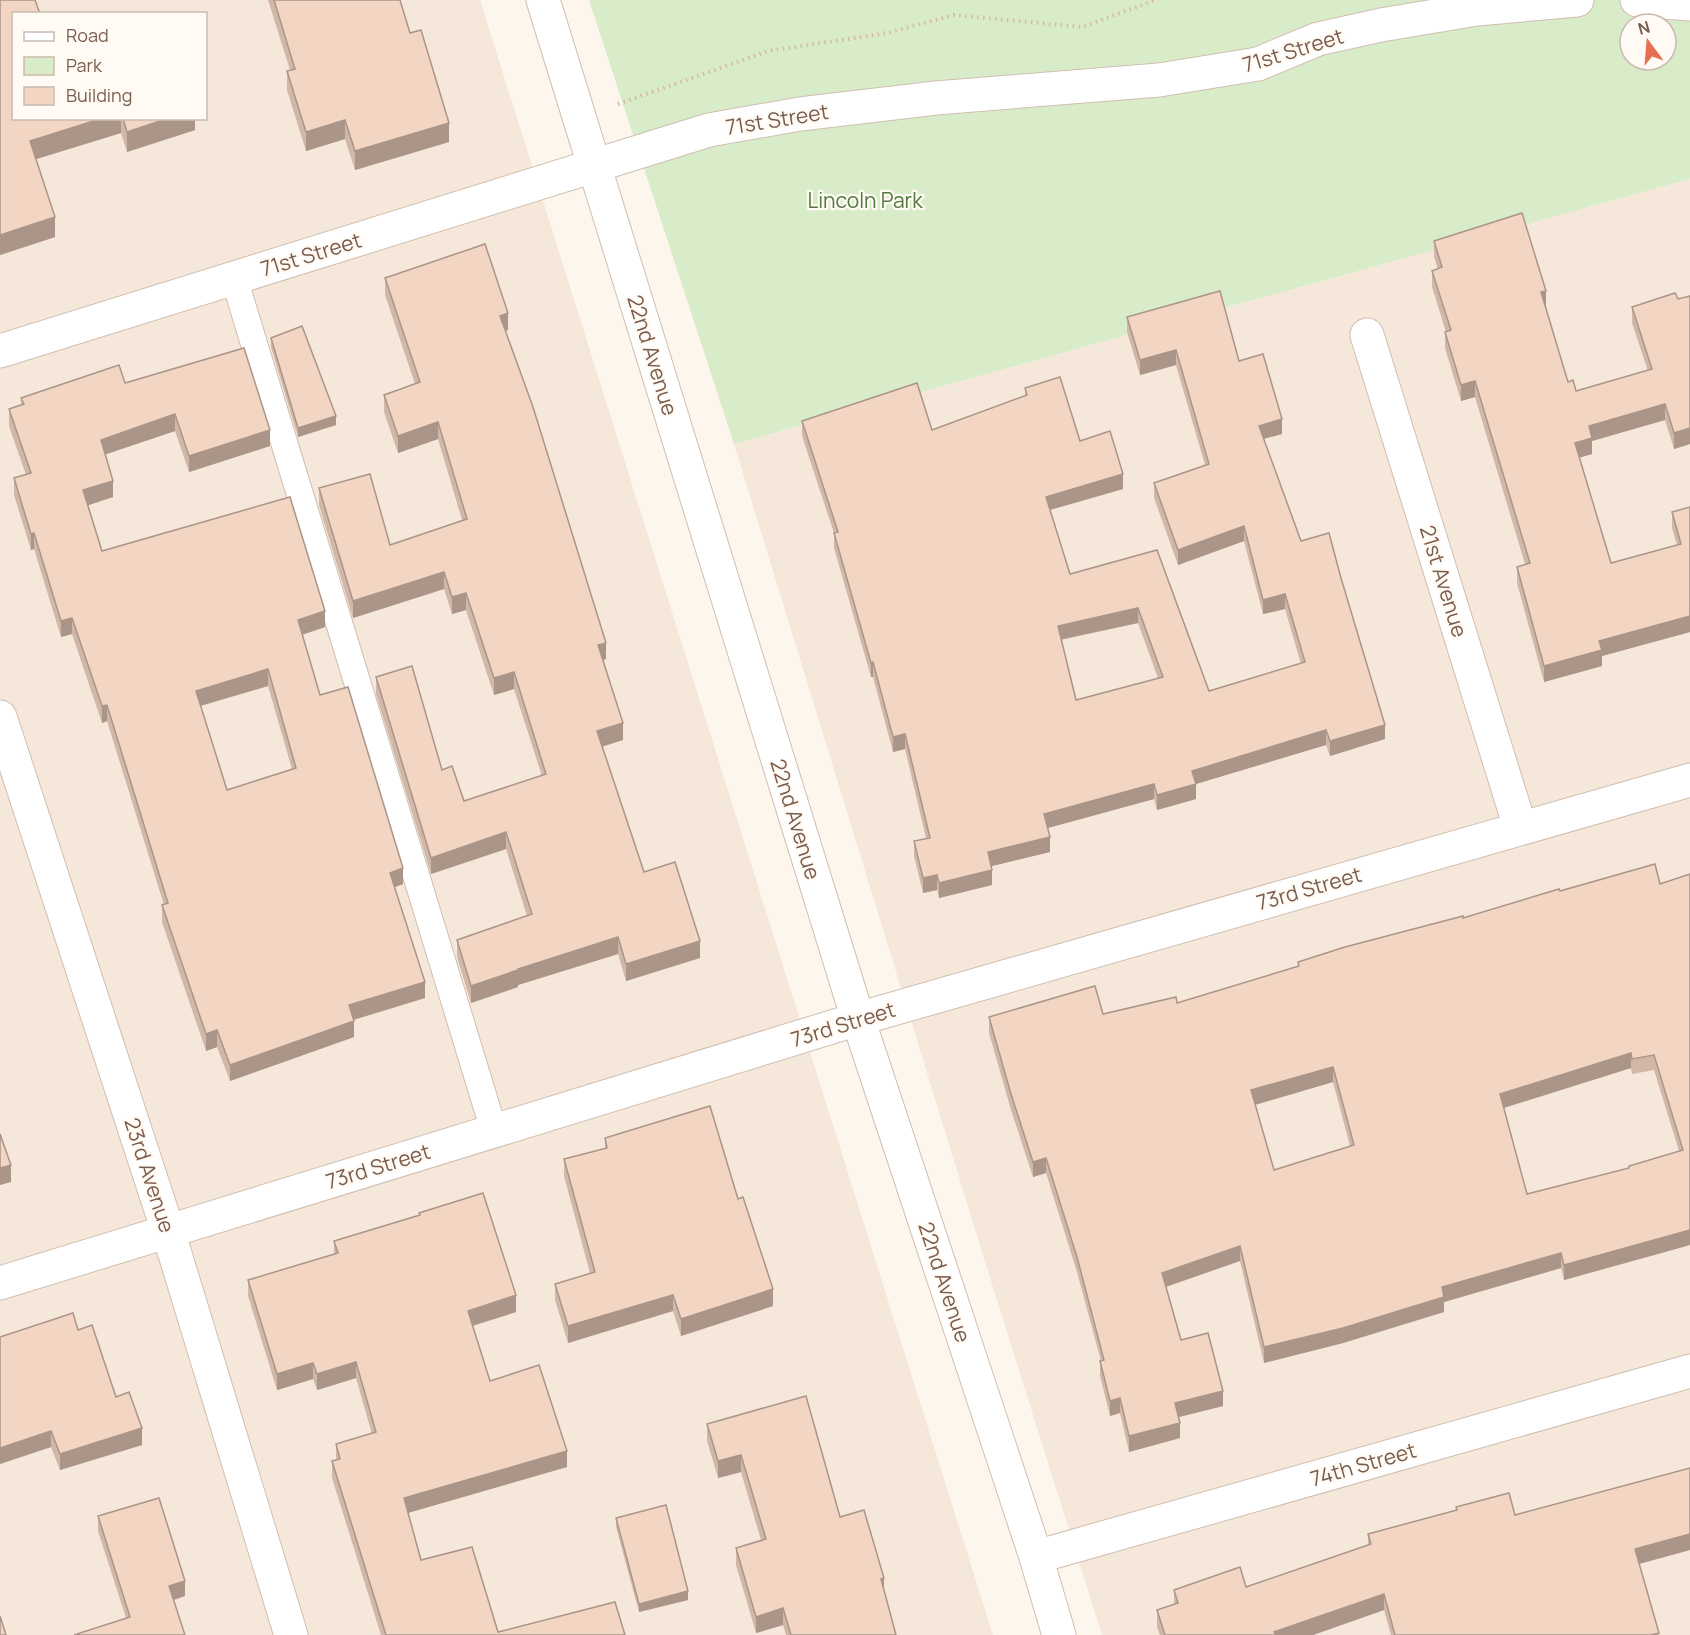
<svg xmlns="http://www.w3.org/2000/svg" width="1690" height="1635" font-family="Manrope,sans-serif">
  <rect width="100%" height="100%" fill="#fdf6ec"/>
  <!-- residential -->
  <g fill="#f5e8da" fill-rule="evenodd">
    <path d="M0,0H480L993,1635H0ZM14,14H206V118H14Z"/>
    <polygon points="1690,179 1690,1635 1102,1635 986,1265 734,444"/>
  </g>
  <!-- green -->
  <path fill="#d8ecc9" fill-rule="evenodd" d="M589,0H1690V179L734,444ZM1630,24H1666V60H1630Z"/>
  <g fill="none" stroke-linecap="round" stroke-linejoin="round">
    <defs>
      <polyline id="service" points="234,278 494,1131"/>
      <g id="minor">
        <polyline points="1637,0 1690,4"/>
        <polyline points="1367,335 1520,827"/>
        <polyline points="0,351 709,130 800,114 936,98 1159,80 1258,64 1318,39 1381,25 1477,9 1577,0"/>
        <polyline points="0,717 168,1231 291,1635"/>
        <polyline points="0,1283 858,1019 1690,780"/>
        <polyline points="1036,1557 1690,1371"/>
      </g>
      <polyline id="tertiary" points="543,0 858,1019 1036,1557 1059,1635"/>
    </defs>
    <!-- service casing -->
    <use href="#service" stroke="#d1beb0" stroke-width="28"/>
    <!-- minor casing -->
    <use href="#minor" stroke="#d1beb0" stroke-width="35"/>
    <!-- tertiary casing -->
    <use href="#tertiary" stroke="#d1beb0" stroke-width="35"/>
    <!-- path -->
    <polyline stroke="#d9b8a5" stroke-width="4" stroke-dasharray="1.5 4.5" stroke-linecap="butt" points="618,104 768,51 887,33 954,15 1082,27 1156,0"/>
    <!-- service -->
    <use href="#service" stroke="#fff" stroke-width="26"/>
    <!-- minor -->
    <use href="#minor" stroke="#fff" stroke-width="33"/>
    <!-- tertiary -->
    <use href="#tertiary" stroke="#fff" stroke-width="33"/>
  </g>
  <!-- wall -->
  <g fill="#d1b7a8" fill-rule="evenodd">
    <polygon points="0,0 14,118 195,118 195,130 127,152 121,133 36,159 55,237 0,255"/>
    <polygon points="268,0 400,0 410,33 449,142 355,170 345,139 306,151 287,90 287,71 290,70"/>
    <polygon points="1434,241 1546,307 1568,382 1576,391 1648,371 1632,323 1632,307 1678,299 1690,296 1690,444 1674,449 1665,420 1592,441 1592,454 1579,457 1611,563 1677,545 1672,528 1672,512 1690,507 1690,632 1602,656 1602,666 1544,682 1517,583 1517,567 1525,564 1475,397 1461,401 1445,348 1445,332 1446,332 1432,287 1432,271 1438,269 1434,257"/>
    <polygon points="385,278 508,330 505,331 606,659 603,660 623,740 602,747 644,872 700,958 626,981 618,954 518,985 518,987 471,1003 457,957 457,940 527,916 506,849 431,874 376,694 376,677 464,801 542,776 514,689 494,695 466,610 452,614 444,589 353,618 319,505 319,488 390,545 462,520 438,439 398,453 384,412 384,395 415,384 385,295"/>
    <path d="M1127,317L1239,361L1282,434L1264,439L1301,541L1341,578L1385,739L1330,756L1326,745L1196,784V799L1157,810L1154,799L1048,828L1050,852L991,866L992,885L939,898L937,890L923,893L914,856V841L926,838L905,749L893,752L873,677H871L834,548V533L802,436V421L932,430L1025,396V388L1080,441L1123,489L1050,510L1070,574L1157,550L1209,691L1301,664L1285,609L1263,614L1244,541L1178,565L1154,498V483L1205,465L1176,365L1140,375L1127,332ZM1138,623L1158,678L1076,700L1061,640Z"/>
    <polygon points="271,338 336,425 298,437 271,347"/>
    <path d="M125,383L270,446L189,472L175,431L105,454L113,497L88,505L102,551L325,627L302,635L320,695L403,884L395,887L425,998L354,1020V1037L230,1081L217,1047L206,1051L162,922V905H164L107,721L102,723L72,634L61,637L34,549L31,550L14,495V478L26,475L9,426V409L21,405V398ZM268,686L292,769L227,790L201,706Z"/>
    <path d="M1690,874V1245L1564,1280L1561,1268L1444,1302V1312L1343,1343L1264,1363L1240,1261L1166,1287L1181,1340L1223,1406L1179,1417L1180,1438L1129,1452L1120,1413L1110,1416L1100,1376V1361H1101L1077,1272L1046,1173L1033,1177L1011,1110L989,1033V1017L1103,1014L1177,1003L1298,966V962L1560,891L1660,884ZM1631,1068L1632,1074L1654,1070L1679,1151L1629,1166V1168L1527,1194L1504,1108ZM1333,1082L1350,1146L1274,1170L1255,1105Z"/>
    <polygon points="605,1138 738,1199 773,1306 681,1336 673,1311 568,1343 555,1300 555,1284 590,1273 564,1176 564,1159 605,1148"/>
    <polygon points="419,1213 516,1312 473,1326 490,1381 567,1467 408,1513 421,1560 498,1632 625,1635 381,1635 332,1478 332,1461 336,1460 336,1444 372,1434 356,1378 317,1390 313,1379 277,1390 248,1296 248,1280 334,1254 334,1241 419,1215"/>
    <polygon points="78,1330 142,1445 60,1470 51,1447 0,1464 0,1337"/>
    <polygon points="707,1424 840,1517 884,1590 896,1635 786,1635 783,1625 756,1633 736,1565 736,1548 761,1540 741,1472 718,1478 707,1441"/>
    <polygon points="1690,1468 1690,1550 1639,1564 1659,1635 1391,1635 1384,1610 1313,1635 1160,1635 1157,1627 1157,1610 1174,1604 1174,1590 1246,1587 1368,1545 1368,1534 1456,1510 1456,1507 1515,1515"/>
    <polygon points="98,1516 185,1596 126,1618 98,1531"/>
    <polygon points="616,1518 688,1600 639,1612 616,1527"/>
  </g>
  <!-- shaded-wall -->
  <g fill="#aa9588">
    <polygon points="103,118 121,118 121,133 30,161 30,141"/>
    <polygon points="169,118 195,118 195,130 127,152 127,132"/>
    <polygon points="345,120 345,139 306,151 306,132"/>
    <polygon points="449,123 449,142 355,170 355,151"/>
    <polygon points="55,217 55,237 0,255 0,235"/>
    <polygon points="1546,291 1546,307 1541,308 1541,292"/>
    <polygon points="508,313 508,330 500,333 500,316"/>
    <polygon points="1176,350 1176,365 1140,375 1140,360"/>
    <polygon points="1475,381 1475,397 1461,401 1461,385"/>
    <polygon points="1665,404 1665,420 1592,441 1592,454 1575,459 1575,443 1589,426"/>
    <polygon points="175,414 175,431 101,456 101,440"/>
    <polygon points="336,416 336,425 298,437 298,428"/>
    <polygon points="1282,419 1282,434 1259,440 1259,426"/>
    <polygon points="438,422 438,439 398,453 398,436"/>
    <polygon points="1690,428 1690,444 1674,449 1674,433"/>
    <polygon points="270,430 270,446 189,472 189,456"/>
    <polygon points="1123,474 1123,489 1046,511 1046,497"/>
    <polygon points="113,481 113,497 83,507 83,490"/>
    <polygon points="1244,526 1244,541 1178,565 1178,550"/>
    <polygon points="34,533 34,549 31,550 31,534"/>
    <polygon points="444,572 444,589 353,618 353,601"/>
    <polygon points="466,593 466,610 452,614 452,597"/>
    <polygon points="1285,594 1285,609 1263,614 1263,600"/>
    <polygon points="1138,608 1138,623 1058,640 1058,626"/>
    <polygon points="325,611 325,627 298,636 298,620"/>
    <polygon points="1690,616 1690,632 1602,656 1602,666 1544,682 1544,666 1599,641"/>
    <polygon points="72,618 72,634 61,637 61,621"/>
    <polygon points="606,643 606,659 598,662 598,645"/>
    <polygon points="873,662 873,677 871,677 871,663"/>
    <polygon points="268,669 268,686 196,707 196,691"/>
    <polygon points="514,672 514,689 494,695 494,678"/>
    <polygon points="107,705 107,721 102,723 102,706"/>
    <polygon points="623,723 623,740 597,748 597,731"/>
    <polygon points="1385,725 1385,739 1330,756 1330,741"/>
    <polygon points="1326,730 1326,745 1196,784 1196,799 1157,810 1157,795 1192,771"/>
    <polygon points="905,734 905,749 893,752 893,737"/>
    <polygon points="1154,784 1154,799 1044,829 1044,814"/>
    <polygon points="506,832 506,849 431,874 431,858"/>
    <polygon points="1050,837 1050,852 988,867 988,852"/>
    <polygon points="403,868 403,884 390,889 390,873"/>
    <polygon points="992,870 992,885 939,898 939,883"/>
    <polygon points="937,875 937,890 923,893 923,878"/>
    <polygon points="618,937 618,954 518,985 518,987 471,1003 471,986 518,969"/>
    <polygon points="700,941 700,958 626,981 626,964"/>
    <polygon points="425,982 425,998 349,1021 349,1005"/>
    <polygon points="354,1021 354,1037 230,1081 230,1065"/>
    <polygon points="217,1030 217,1047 206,1051 206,1034"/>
    <polygon points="1631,1053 1631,1068 1500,1109 1500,1094"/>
    <polygon points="1333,1067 1333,1082 1251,1106 1251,1090"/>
    <polygon points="1046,1158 1046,1173 1033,1177 1033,1162"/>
    <polygon points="11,1165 11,1182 0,1185 0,1168"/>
    <polygon points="1690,1230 1690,1245 1564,1280 1564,1265"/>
    <polygon points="1240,1246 1240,1261 1162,1288 1162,1273"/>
    <polygon points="1561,1253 1561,1268 1444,1302 1444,1312 1343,1343 1264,1363 1264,1347 1442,1287"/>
    <polygon points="773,1289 773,1306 681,1336 681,1319"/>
    <polygon points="516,1295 516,1312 468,1327 468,1311"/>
    <polygon points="673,1295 673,1311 568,1343 568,1326"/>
    <polygon points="356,1362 356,1378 317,1390 317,1374"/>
    <polygon points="313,1363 313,1379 277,1390 277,1374"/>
    <polygon points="1223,1391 1223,1406 1175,1418 1175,1403"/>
    <polygon points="1120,1398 1120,1413 1110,1416 1110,1401"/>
    <polygon points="1180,1423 1180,1438 1129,1452 1129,1436"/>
    <polygon points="142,1428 142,1445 60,1470 60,1454"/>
    <polygon points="51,1431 51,1447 0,1464 0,1448"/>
    <polygon points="567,1451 567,1467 404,1514 404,1498"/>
    <polygon points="741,1455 741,1472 718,1478 718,1461"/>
    <polygon points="1690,1534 1690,1550 1635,1565 1635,1549"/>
    <polygon points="884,1578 884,1595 881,1579"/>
    <polygon points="185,1581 185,1596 169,1601 169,1586"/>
    <polygon points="688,1591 688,1600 639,1612 639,1604"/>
    <polygon points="1384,1594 1384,1610 1313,1635 1274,1635 1274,1632"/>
    <polygon points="783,1608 783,1625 756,1633 756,1617"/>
  </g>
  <!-- building -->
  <g fill="#f3d5c3" stroke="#aa9588" stroke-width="1.5" fill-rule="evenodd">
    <polygon points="0,0 35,0 40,14 14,14 14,118 103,118 30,141 55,217 0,235"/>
    <polygon points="274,0 400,0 410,33 421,30 449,123 355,151 345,120 306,132 287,71 295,69"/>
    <polygon points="123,118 169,118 127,132"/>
    <polygon points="1522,213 1546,291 1541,292 1568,382 1573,380 1576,391 1652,369 1632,307 1675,293 1678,299 1690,296 1690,428 1674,433 1665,404 1589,426 1592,438 1575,443 1611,563 1681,544 1672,512 1690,507 1690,616 1599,641 1602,650 1544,666 1517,567 1530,563 1475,381 1461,385 1445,332 1451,330 1432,271 1442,267 1434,241"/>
    <polygon points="485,244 508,313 500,316 533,407 606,643 598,645 623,723 597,731 644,872 675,862 700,941 626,964 618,937 518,969 518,970 471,986 457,940 532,914 506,832 431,858 376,677 412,666 442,770 452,766 464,801 546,774 514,672 494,678 466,593 452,597 444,572 353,601 319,488 370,474 390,545 467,519 438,422 398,436 384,395 420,382 385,278"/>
    <path d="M1220,291L1239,361L1263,354L1282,419L1259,426L1301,541L1329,533L1341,578L1385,725L1330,741L1326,730L1192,771L1196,784L1157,795L1154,784L1044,814L1050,837L988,852L992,870L939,883L937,875L923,878L914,841L930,838L905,734L893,737L873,662L871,663L834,533L838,532L802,421L917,383L932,430L1027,395L1025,388L1060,377L1080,441L1110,431L1123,474L1046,497L1070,574L1157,550L1209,691L1305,662L1285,594L1263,600L1244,526L1178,550L1154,483L1209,464L1176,350L1140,360L1127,317ZM1138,608L1163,677L1076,700L1058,626Z"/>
    <polygon points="302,326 336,416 298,428 271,338"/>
    <path d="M244,348L270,430L189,456L175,414L101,440L113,481L83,490L102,551L290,497L325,611L298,620L320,695L348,687L403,868L390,873L425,982L349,1005L354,1021L230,1065L217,1030L206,1034L162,905L168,903L107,705L102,706L72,618L61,621L34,533L31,534L14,478L31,473L9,409L24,404L21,398L119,365L125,383ZM268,669L296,768L227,790L196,691Z"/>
    <path d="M1655,864L1660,884L1690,874V1230L1564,1265L1561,1253L1442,1287L1444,1297L1343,1328L1264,1347L1240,1246L1162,1273L1181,1340L1208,1333L1223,1391L1175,1403L1180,1423L1129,1436L1120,1398L1110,1401L1100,1361L1104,1360L1077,1257L1046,1158L1033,1162L1011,1094L989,1017L1095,986L1103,1014L1176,997L1177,1003L1299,966L1298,962L1345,947L1463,916V918L1559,889L1560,891ZM1631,1053L1632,1059L1654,1055L1683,1150L1629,1166V1168L1527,1194L1500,1094ZM1333,1067L1354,1145L1274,1170L1251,1090Z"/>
    <polygon points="710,1106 738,1199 743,1197 773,1289 681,1319 673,1295 568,1326 555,1284 595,1272 564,1159 607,1148 605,1138"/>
    <polygon points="0,1134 11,1165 0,1168"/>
    <polygon points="483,1193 516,1295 468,1311 490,1381 539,1365 567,1451 404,1498 421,1560 472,1547 498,1632 615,1602 625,1635 386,1635 332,1461 340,1459 336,1444 376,1432 356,1362 317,1374 313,1363 277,1374 248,1280 338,1253 334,1241 420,1215 419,1213"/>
    <polygon points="73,1313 78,1330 92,1325 116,1397 129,1392 142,1428 60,1454 51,1431 0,1448 0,1337"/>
    <polygon points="806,1396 840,1517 864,1510 884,1578 881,1579 896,1635 791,1635 783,1608 756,1617 736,1548 766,1539 741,1455 718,1461 707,1424"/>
    <polygon points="1690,1468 1690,1534 1635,1549 1659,1633 1651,1635 1395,1635 1384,1594 1274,1632 1276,1635 1165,1635 1157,1610 1178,1603 1174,1590 1240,1567 1246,1587 1371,1544 1368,1534 1457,1510 1456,1507 1509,1493 1515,1515"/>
    <polygon points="159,1498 185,1581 169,1586 185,1635 74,1635 130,1617 98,1516"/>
    <polygon points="666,1505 688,1591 639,1604 616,1518"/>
    <polygon points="0,1616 6,1635 0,1635"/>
  </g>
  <g text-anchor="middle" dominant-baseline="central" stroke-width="4.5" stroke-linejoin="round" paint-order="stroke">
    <!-- street labels -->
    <g font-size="21" fill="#7a5c4d" stroke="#fffaf3">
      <text transform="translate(1293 50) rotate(-17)">71st Street</text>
      <text transform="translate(777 119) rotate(-9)">71st Street</text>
      <text transform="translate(311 254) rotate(-17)">71st Street</text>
      <text transform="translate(653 355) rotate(73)">22nd Avenue</text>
      <text transform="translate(1444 581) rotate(73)">21st Avenue</text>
      <text transform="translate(796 819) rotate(73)">22nd Avenue</text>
      <text transform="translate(1309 888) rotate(-16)">73rd Street</text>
      <text transform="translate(843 1024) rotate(-17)">73rd Street</text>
      <text transform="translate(378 1166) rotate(-17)">73rd Street</text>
      <text transform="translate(150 1175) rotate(72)">23rd Avenue</text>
      <text transform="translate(945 1282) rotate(72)">22nd Avenue</text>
      <text transform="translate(1363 1464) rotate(-16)">74th Street</text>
    </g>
    <!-- park labels -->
    <g font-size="21" fill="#537a41" stroke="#fffaf3">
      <text x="865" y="200">Lincoln Park</text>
    </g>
  </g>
  <!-- legend -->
  <rect x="12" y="12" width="195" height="108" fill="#fffaf3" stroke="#cabbb1" stroke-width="1.5"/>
  <rect x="24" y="32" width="30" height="9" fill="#ffffff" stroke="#cabbb1" stroke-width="1.5"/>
  <text x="66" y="42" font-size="18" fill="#7a5c4d">Road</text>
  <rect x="24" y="57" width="30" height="18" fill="#d8ecc9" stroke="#cabbb1" stroke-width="1.5"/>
  <text x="66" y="72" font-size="18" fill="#7a5c4d">Park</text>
  <rect x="24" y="87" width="30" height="18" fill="#f3d5c3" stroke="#cabbb1" stroke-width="1.5"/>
  <text x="66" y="102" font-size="18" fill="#7a5c4d">Building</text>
  <!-- north arrow -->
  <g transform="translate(1648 42) rotate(344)"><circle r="28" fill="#fffaf3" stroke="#cabbb1" stroke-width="1.5"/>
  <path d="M0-4.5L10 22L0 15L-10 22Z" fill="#e76f51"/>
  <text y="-9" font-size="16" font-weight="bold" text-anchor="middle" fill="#7a5c4d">N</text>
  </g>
</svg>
